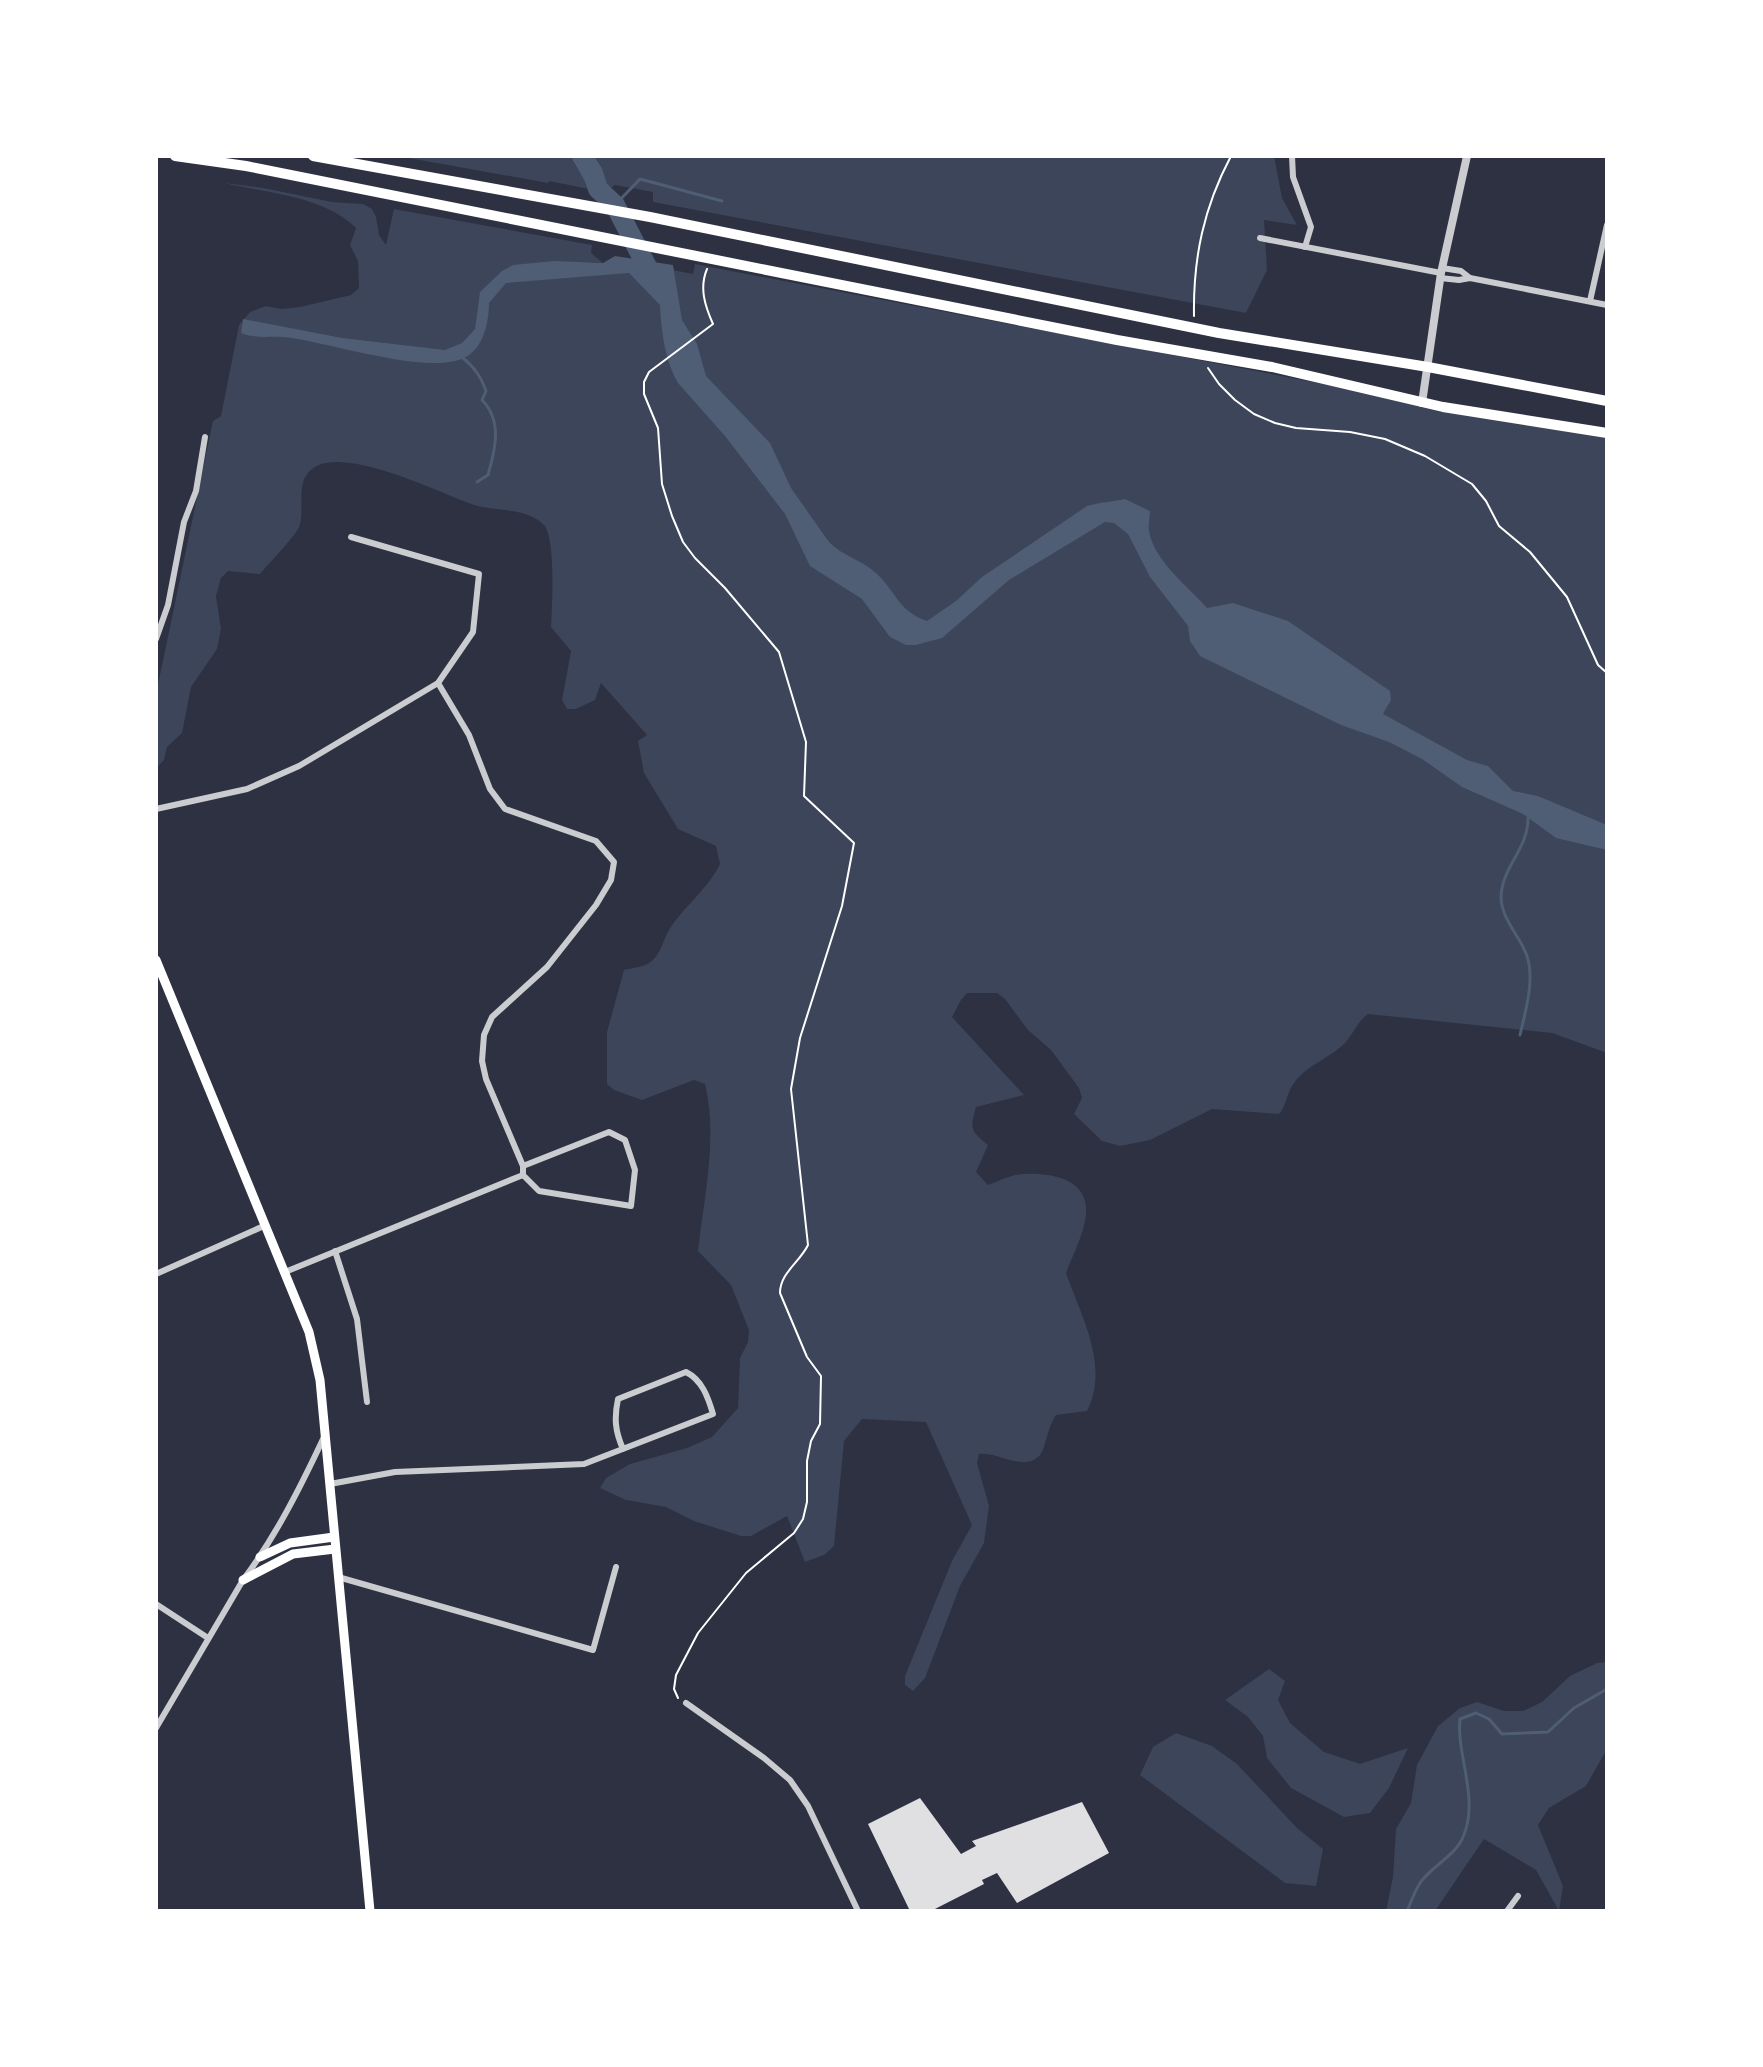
<svg xmlns="http://www.w3.org/2000/svg" width="1763" height="2067" font-family="'Exo 2',sans-serif">
  <rect width="100%" height="100%" fill="#2d3142"/>
  <!-- green -->
  <g fill="#3c4559">
    <polygon points="398,156 1274,156 1282,198 1297,225 1264,220 1267,270 1246,313 653,202 653,192 615,185 609,189 607,183 585,180 589,189 549,181 548,183"/>
    <path d="M224,183L263,188L332,202L363,204L372,209L376,217L379,235L386,245L394,209L592,245L591,253L603,263L589,262L676,283L673,270L693,274L695,264L1607,438V647L1604,651L1607,652V1053L1552,1033L1368,1014C1357,1022 1354,1033 1345,1043C1329,1059 1304,1066 1292,1086C1286,1096 1286,1106 1279,1114L1212,1109L1150,1140L1120,1146L1102,1141L1074,1114L1082,1098L1079,1088L1051,1050L1028,1030L1005,999L997,993H967L961,1000L952,1017L1024,1095L976,1107C970,1129 970,1130 988,1145L976,1172L988,1185C999,1181 1012,1174 1024,1174C1047,1173 1083,1177 1086,1206C1088,1227 1073,1254 1066,1273C1081,1316 1110,1366 1087,1411L1056,1415C1047,1428 1046,1448 1040,1455C1025,1473 997,1451 979,1454L977,1463L989,1506L984,1543L960,1586L925,1678L913,1691L905,1685V1676L952,1561L972,1525L926,1422L862,1419L844,1441L834,1546L824,1555L805,1562L787,1516L751,1536H741L694,1521L666,1507L626,1500L600,1488L606,1478L630,1464L687,1448L712,1437L738,1408L740,1358L748,1342L749,1330L731,1285L698,1251C704,1197 718,1137 705,1084L694,1080L642,1100L614,1090L607,1084V1032L624,970C632,968 643,967 649,963C660,957 663,940 669,930C684,906 708,889 720,864L716,846L678,829L644,773L638,741L647,735L601,683L595,700L576,709H567L562,700L571,651L551,627C552,608 556,539 544,525C529,508 494,511 474,505C441,494 344,444 312,469C294,483 306,510 299,527C294,538 269,563 260,574L228,571L221,578L216,596L221,629L217,649L191,687L182,733L167,747L164,760L156,768V694L213,421L221,416L239,325L250,312L266,306L281,309L300,307L351,295L359,288L358,261L350,245L356,228C324,196 267,193 224,183Z"/>
    <polygon points="1607,1662 1607,1749 1586,1786 1549,1808 1538,1825 1563,1886 1559,1911 1536,1870 1484,1839 1435,1911 1386,1911 1393,1877 1396,1829 1411,1803 1417,1765 1438,1726 1460,1708 1477,1702 1504,1711 1523,1711 1542,1702 1570,1676 1597,1663"/>
    <polygon points="1269,1669 1285,1681 1278,1700 1290,1723 1324,1752 1360,1764 1408,1748 1389,1788 1370,1813 1344,1817 1291,1788 1267,1758 1263,1736 1248,1717 1225,1700"/>
    <polygon points="1176,1733 1212,1746 1237,1764 1297,1828 1323,1849 1316,1886 1285,1883 1140,1775 1153,1747"/>
  </g>
  <!-- water -->
  <g fill="#4f5d75">
    <polygon points="571,156 594,156 609,189 589,189"/>
    <path d="M615,256L673,265L682,320L697,344L706,376L770,443L791,488L829,542C842,556 863,560 877,574C897,593 898,611 927,621L956,601L982,577L1087,506C1100,502 1112,502 1125,499L1150,511C1150,517 1148,525 1149,531C1154,561 1188,586 1207,608L1233,603L1288,621L1390,691L1391,700L1383,714L1467,760L1488,766L1513,791L1538,796L1607,825V850L1556,838L1523,814L1462,787L1422,759L1389,742L1341,725L1200,656L1190,641L1188,626L1150,577L1128,534L1114,523L1105,522L1009,580L942,638L916,645H906L890,637L862,599L810,566L785,514L725,436L678,383C665,361 661,330 660,305L629,273L506,283L489,303C489,321 484,347 466,357C429,377 327,341 283,337C268,336 256,339 241,333L243,319L342,338L445,350L462,343L475,329L480,292L502,271L513,265L554,261L603,263Z"/>
  </g>
  <g fill="none" stroke-linecap="round" stroke-linejoin="round">
    <!-- stream -->
    <g stroke="#4f5d75" stroke-width="3">
      <polyline points="615,205 640,179 722,201"/>
      <path d="M463,358C475,368 481,377 486,391L482,400C503,421 495,450 488,475L477,482"/>
      <path d="M1520,1035C1526,1009 1537,973 1524,949C1516,932 1502,918 1501,898C1501,867 1529,849 1528,817"/>
      <path d="M1407,1911C1412,1900 1416,1886 1424,1878C1435,1865 1457,1853 1463,1837C1480,1799 1456,1755 1460,1719L1476,1713L1489,1719L1502,1734L1548,1732L1574,1708L1607,1689"/>
    </g>
    <!-- river -->
    <polyline stroke="#4f5d75" stroke-width="20" points="582,156 593,173 598,189 615,205 655,282"/>
  </g>
  <!-- building -->
  <polygon fill="#e0e0e3" points="920,1798 961,1854 976,1846 972,1841 1082,1802 1109,1853 1017,1903 997,1873 982,1880 984,1884 931,1911 910,1911 868,1824"/>
  <g fill="none" stroke-linecap="round" stroke-linejoin="round">
    <!-- path -->
    <g stroke="#fff" stroke-width="2">
      <path d="M1194,316C1193,257 1204,207 1231,156"/>
      <polyline points="1208,368 1219,384 1235,400 1254,414 1275,423 1296,428 1350,432 1385,439 1425,456 1472,484 1486,501 1499,526 1530,552 1567,597 1598,665 1607,673"/>
      <path d="M678,1698L674,1689L676,1675L698,1633L746,1573L794,1533L803,1519L807,1502V1461L811,1441L820,1424L821,1376L807,1357L780,1293C780,1273 800,1262 808,1245L791,1089L800,1038L842,906L854,843L804,796L806,742L779,652L725,588L695,558L683,542L672,516L662,484L658,428L644,394V382L649,372L713,324C705,306 699,288 707,269"/>
    </g>
    <!-- minor -->
    <g stroke="#caccd0" stroke-width="6">
      <polyline points="1292,156 1293,177 1311,227 1305,247"/>
      <polyline points="1260,238 1441,273"/>
      <polyline points="1442,268 1461,271 1470,278"/>
      <polyline points="1440,278 1459,280 1470,278 1607,305"/>
      <polyline points="1590,301 1607,225"/>
      <polyline points="156,639 168,605 184,522 196,491 205,437"/>
      <polyline points="438,683 469,735 490,789 505,809 596,841 614,862 611,880 596,905 547,967 492,1017 484,1035 482,1061 486,1079 523,1166 523,1175"/>
      <polyline points="156,809 247,789 299,766 438,683 473,632 479,574 351,537"/>
      <polyline points="523,1175 539,1191 631,1206 635,1170 625,1140 609,1132 523,1166"/>
      <polyline points="335,1251 357,1319 367,1402"/>
      <polyline points="285,1272 523,1175"/>
      <polyline points="156,1274 266,1225"/>
      <path d="M330,1484L395,1472L584,1464L713,1414C708,1397 702,1380 686,1372L618,1399C614,1418 615,1431 623,1449"/>
      <polyline points="338,1577 593,1650 616,1567"/>
      <polyline points="156,1604 208,1638"/>
      <polyline points="686,1703 764,1758 790,1780 808,1806 858,1911"/>
      <path d="M156,1728L243,1580C276,1536 301,1486 324,1437"/>
      <polyline points="1507,1911 1518,1896"/>
    </g>
    <!-- tertiary -->
    <polyline stroke="#caccd0" stroke-width="8" points="1422,403 1441,273 1467,156"/>
    <!-- secondary -->
    <g stroke="#fff" stroke-width="9">
      <polyline points="156,960 309,1332 320,1380 370,1911"/>
      <polyline points="260,1557 290,1543 334,1537"/>
      <polyline points="243,1580 293,1554 335,1549"/>
    </g>
    <!-- primary -->
    <g stroke="#fff" stroke-width="10">
      <polyline points="175,156 246,166 1117,340 1272,367 1443,407 1607,433"/>
      <polyline points="313,156 650,217 1219,333 1428,367 1607,401"/>
    </g>
  </g>
  <!-- border -->
  <rect width="1763" height="2067" fill="none" stroke="#ffffff" stroke-width="316"/>
</svg>
